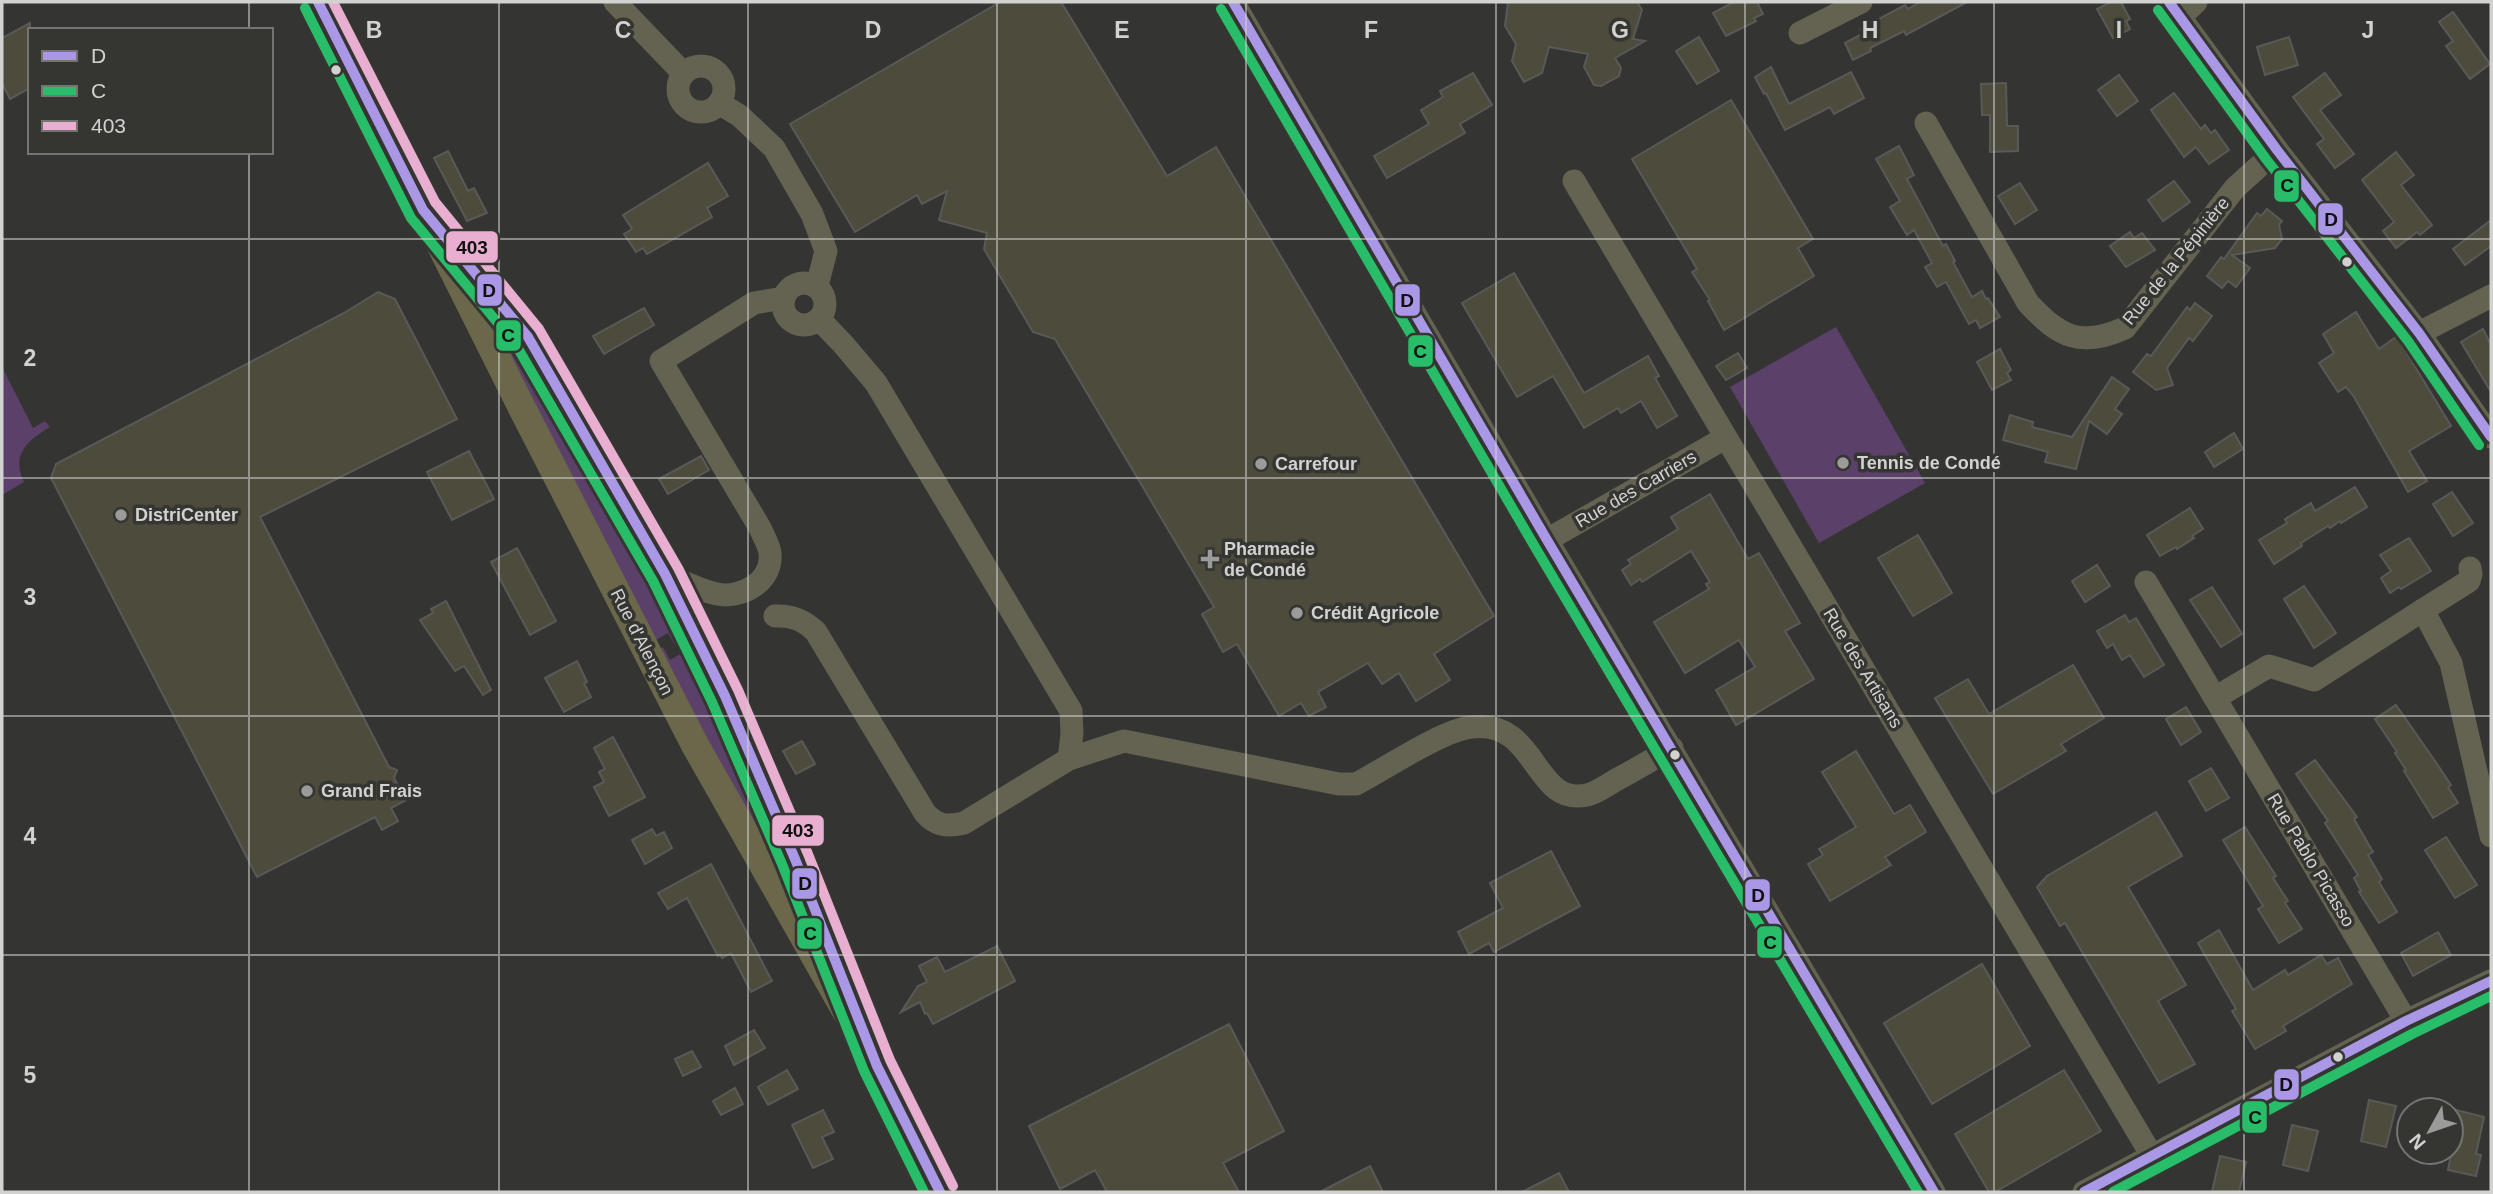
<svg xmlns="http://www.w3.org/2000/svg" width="2493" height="1194" font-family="Arial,sans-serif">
  <rect width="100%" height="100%" fill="#343433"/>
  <!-- green -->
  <g fill="#5b406a">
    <path d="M493,311C566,414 625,528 685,640L675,645L668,633L649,644L485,314Z"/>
    <polygon points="1836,327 1925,483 1819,543 1730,387"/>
    <path d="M2,367L33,428L45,421L50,427C27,441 11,454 24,482L2,495Z"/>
    <polygon points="663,647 670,660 689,649 804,899 802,909 653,653"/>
  </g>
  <!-- building -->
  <g fill="#4d4b3b" stroke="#595958" stroke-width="2">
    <polygon points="1000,2 1061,2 1167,176 1216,147 1494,616 1434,654 1450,680 1416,701 1399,673 1382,684 1368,663 1318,692 1326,707 1309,716 1301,703 1279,716 1237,644 1223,652 1202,614 1214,607 1055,339 1033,332 984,249 987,233 939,220 947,191 922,204 917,195 855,232 790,124"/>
    <polygon points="1508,2 1637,2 1642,10 1633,39 1645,41 1615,58 1621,68 1619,76 1601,86 1594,85 1584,67 1588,54 1549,47 1542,73 1524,82 1512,61 1516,44 1505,26"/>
    <polygon points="1734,2 1757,2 1763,14 1754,18 1756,21 1726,36 1713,13"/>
    <polygon points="1920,2 1967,2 1906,35 1904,31 1870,48 1871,51 1853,60 1845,43 1862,34 1860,29 1905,5 1908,9"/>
    <polygon points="2111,2 2121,2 2130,19 2126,21 2130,29 2113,38 2097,9"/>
    <polygon points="2453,12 2490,64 2470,79 2446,46 2453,41 2439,22"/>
    <polygon points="30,23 30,88 10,99 2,83 2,38"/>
    <polygon points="1699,37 1719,71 1697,84 1676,51"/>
    <polygon points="2289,37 2298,65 2265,75 2257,47"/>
    <polygon points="1771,67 1789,104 1851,72 1864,98 1834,114 1830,107 1785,130 1766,93 1764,94 1755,77"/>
    <polygon points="1473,73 1492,105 1460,124 1465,133 1387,178 1374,156 1429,124 1421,110 1443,97 1440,91"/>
    <polygon points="2325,73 2341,95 2320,110 2354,154 2335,168 2317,144 2324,139 2293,97"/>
    <polygon points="2119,75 2138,101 2117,116 2098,90"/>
    <polygon points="2006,83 2007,126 2018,126 2018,151 1990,152 1990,115 1982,115 1981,84"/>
    <polygon points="2174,93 2201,129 2205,125 2211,133 2215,130 2229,150 2209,164 2196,147 2184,157 2151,110"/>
    <polygon points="1731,100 1813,239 1798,248 1814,276 1724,330 1708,301 1710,300 1692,272 1697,269 1632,159"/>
    <polygon points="1899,146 1914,175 1907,179 1943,246 1946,244 1955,261 1953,262 1972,297 1982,291 1986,299 1988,298 2000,317 1980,328 1976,320 1969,324 1946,282 1937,287 1925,267 1932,263 1914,230 1907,235 1890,207 1900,201 1876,159"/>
    <polygon points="448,151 468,191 474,188 487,213 467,221 434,158"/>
    <polygon points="2396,152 2414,175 2401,185 2432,225 2420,235 2417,232 2396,248 2383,231 2394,222 2362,180"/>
    <polygon points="708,163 728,196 707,208 712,217 647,254 643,248 636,252 624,234 632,229 623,215"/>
    <polygon points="2174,181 2190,202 2163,221 2148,200"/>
    <polygon points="2020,183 2037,210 2015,224 1998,196"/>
    <polygon points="2267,209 2282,221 2279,225 2282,239 2275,248 2232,255 2250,268 2236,287 2228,281 2222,288 2207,276 2221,257 2224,259 2257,213 2261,216"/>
    <polygon points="2491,220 2491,246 2465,265 2453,249"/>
    <polygon points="2130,232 2134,238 2142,233 2155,250 2126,267 2110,246"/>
    <polygon points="1514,273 1584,393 1648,356 1659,376 1655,378 1677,416 1657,428 1641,401 1621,413 1618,408 1584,428 1553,376 1517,397 1462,303"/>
    <polygon points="378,292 395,299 457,419 260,517 389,767 397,770 394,778 406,800 391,808 398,821 382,830 375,817 257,877 51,478 56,464 344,313"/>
    <polygon points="2195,303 2212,316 2193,341 2189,338 2167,368 2173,385 2156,390 2133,372 2147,354 2151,356 2187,307 2190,310"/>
    <polygon points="644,308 654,325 604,354 593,336"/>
    <polygon points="2356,312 2379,349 2400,334 2410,346 2405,350 2451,426 2409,451 2427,481 2408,492 2354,397 2346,387 2338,392 2319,363 2334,353 2323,334"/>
    <polygon points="2483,329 2491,345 2491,392 2461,342"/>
    <polygon points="2000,349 2011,370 2007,373 2011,380 1992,390 1977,362"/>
    <polygon points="1738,353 1747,368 1726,380 1716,366"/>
    <polygon points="2112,377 2129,389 2115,409 2122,414 2107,434 2089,421 2076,469 2045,462 2048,452 2003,440 2010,415 2033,422 2032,427 2072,437"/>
    <polygon points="2234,433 2243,449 2214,467 2205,452"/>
    <polygon points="469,451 494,499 452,520 427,472"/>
    <polygon points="701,456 709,470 668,494 659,479"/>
    <polygon points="2355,487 2367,507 2341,523 2340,521 2330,528 2328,526 2301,543 2302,546 2274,564 2259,540 2287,523 2285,519 2311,503 2315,511"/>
    <polygon points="2452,492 2473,523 2453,536 2433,504"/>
    <polygon points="1710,494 1748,559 1759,553 1800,623 1785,631 1814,679 1736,725 1716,690 1755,667 1739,640 1685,673 1654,622 1709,589 1706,584 1710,582 1691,551 1642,582 1640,579 1631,585 1622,570 1631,564 1628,560 1678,529 1671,517"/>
    <polygon points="2190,508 2203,529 2192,536 2194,538 2177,549 2176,547 2160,556 2147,535"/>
    <polygon points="1918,535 1952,593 1913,616 1878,558"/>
    <polygon points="2409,538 2431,571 2401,589 2399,587 2390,593 2381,578 2391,571 2380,555"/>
    <polygon points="517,548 556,621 530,635 491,562"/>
    <polygon points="2097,565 2110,586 2085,602 2072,581"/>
    <polygon points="2304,586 2336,633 2314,648 2284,599"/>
    <polygon points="2212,587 2242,634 2221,647 2190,600"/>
    <polygon points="446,601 491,690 483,695 464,666 455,671 420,620 433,613 431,609"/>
    <polygon points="2125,615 2129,622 2136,618 2164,665 2144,677 2130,655 2122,660 2113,644 2107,648 2097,631"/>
    <polygon points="577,661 587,682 584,683 591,697 564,712 545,678"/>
    <polygon points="2073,665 2104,718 2061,744 2066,751 1993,794 1935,698 1968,679 1989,714"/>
    <polygon points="2396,705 2435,761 2451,785 2448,787 2458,803 2433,818 2404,771 2406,770 2395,753 2397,752 2375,719"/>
    <polygon points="2186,707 2201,732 2181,745 2166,719"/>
    <polygon points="613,737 645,797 609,816 594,787 604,782 599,772 605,769 594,748"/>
    <polygon points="802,741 815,764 796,774 783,751"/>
    <polygon points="1856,751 1894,814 1910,805 1926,832 1885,857 1891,865 1830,901 1808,864 1823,855 1819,849 1856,827 1822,772"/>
    <polygon points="2315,760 2357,817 2354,819 2373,852 2368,855 2382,879 2379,882 2397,912 2379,923 2359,892 2361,891 2354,878 2358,875 2325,823 2328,821 2296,774"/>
    <polygon points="2211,768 2229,798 2206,811 2189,781"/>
    <polygon points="2156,812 2182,856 2128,887 2186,985 2158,1001 2195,1064 2159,1083 2065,923 2060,926 2037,887 2047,876"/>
    <polygon points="2245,827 2276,876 2273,878 2288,901 2285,903 2302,929 2279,943 2258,909 2263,906 2223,840"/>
    <polygon points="652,829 656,836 664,832 672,848 645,864 632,840"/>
    <polygon points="2446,837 2477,885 2455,898 2425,850"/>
    <polygon points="1551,851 1580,906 1494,952 1489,943 1469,954 1458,932 1503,908 1490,883"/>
    <polygon points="711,864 772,981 751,992 731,953 722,958 720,954 718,956 687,898 668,909 658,893"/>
    <polygon points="2219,930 2253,990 2285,970 2288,975 2321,955 2327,964 2338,958 2352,984 2283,1026 2286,1031 2255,1049 2232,1011 2236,1009 2198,943"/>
    <polygon points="2438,932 2451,955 2413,976 2401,953"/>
    <polygon points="997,946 1015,981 933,1024 927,1013 925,1014 920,1002 901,1012 918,986 927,982 919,966 937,957 945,972"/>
    <polygon points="1982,964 2030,1046 1932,1104 1884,1023"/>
    <polygon points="1229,1024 1284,1131 1223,1163 1239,1192 1107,1192 1095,1170 1060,1189 1029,1126"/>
    <polygon points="754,1030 765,1048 734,1065 725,1046"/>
    <polygon points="692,1051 701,1067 683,1076 675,1059"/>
    <polygon points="787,1070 798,1089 768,1105 758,1087"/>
    <polygon points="2064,1070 2101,1131 1995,1192 1989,1192 1955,1134"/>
    <polygon points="735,1088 743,1104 721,1115 713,1101"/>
    <polygon points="2369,1100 2396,1106 2386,1147 2361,1141"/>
    <polygon points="823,1110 834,1132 822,1137 833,1159 813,1168 792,1125"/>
    <polygon points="2456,1110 2484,1117 2476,1154 2481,1155 2476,1176 2448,1170 2451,1155 2451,1120 2454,1121"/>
    <polygon points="2292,1125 2318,1131 2308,1171 2283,1165"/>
    <polygon points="2220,1156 2246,1162 2239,1192 2212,1192"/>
    <polygon points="1370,1166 1383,1192 1320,1192"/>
    <polygon points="1559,1173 1569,1192 1522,1192"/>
  </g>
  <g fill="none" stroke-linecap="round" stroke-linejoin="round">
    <!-- minor -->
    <g stroke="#646251" stroke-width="23">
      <polyline points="615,2 683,73"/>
      <polyline points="1233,2 1547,540 1934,1192"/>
      <polyline points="2169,2 2277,150 2419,333 2491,437"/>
      <polyline points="2180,17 2196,2"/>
      <polyline points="1800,33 1861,2"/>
      <circle cx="701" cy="89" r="23"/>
      <polyline points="719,103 740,116 774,148 812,214 826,251 817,286"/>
      <path d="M1926,123L2028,303C2059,337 2081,348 2125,328L2235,188L2277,150"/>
      <polyline points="1574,181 2152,1156"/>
      <circle cx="804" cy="304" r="21"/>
      <polyline points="819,319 843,344 876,383 1071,711 1072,734 1069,759"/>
      <polyline points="2419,333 2491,296"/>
      <polyline points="1547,540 1725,438"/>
      <path d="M665,574C682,581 699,590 717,594C741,599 773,582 770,553C769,545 763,535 760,528L661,361L754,303L784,298"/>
      <polyline points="2146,582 2215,698"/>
      <polyline points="2423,610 2469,581 2471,574 2470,568"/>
      <path d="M775,616C792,615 804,620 816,632L925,813C936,826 948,827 964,823L1069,759L1124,741L1339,784H1356C1385,769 1442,730 1472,727C1538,719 1533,807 1587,795C1597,793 1607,785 1616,780C1635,770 1653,759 1672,748"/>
      <polyline points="2406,1021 2215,698 2269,666 2314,680 2423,610 2451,663 2491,836"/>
      <polyline points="2084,1192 2406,1021 2491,981"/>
    </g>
    <!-- major -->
    <g stroke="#6a674a" stroke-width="28">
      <polyline points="318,2 394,156 423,210 522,408 695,745 877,1066 940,1192"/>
      <polyline points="455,248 528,337 665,574 725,696 795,859 840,972"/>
    </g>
    <defs>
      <g id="bus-1">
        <polyline points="318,2 423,210 528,337 665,574 725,696 795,859 877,1066 940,1192"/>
        <polyline points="1233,2 1547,540 1934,1192"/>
        <polyline points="2169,2 2277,150 2419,333 2491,437"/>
        <polyline points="2084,1192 2406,1021 2491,981"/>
      </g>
      <g id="bus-2">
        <polyline points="305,8 411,218 516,345 653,581 712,702 782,864 864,1071 924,1192"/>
        <polyline points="1221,9 1535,547 1918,1192"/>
        <polyline points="2158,10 2266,159 2408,341 2479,445"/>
        <polyline points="2113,1192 2412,1034 2491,996"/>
      </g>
      <polyline id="bus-3" points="333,2 435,202 539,329 678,568 738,690 808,854 890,1060 953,1186"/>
    </defs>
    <!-- bus-1 casing -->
    <use href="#bus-1" stroke="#353532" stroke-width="16"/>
    <!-- bus-2 casing -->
    <use href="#bus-2" stroke="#353532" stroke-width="16"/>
    <!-- bus-3 casing -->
    <use href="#bus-3" stroke="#353532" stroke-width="16"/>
    <!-- bus-1 -->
    <use href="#bus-1" stroke="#aa98e6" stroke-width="10"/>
    <!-- bus-2 -->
    <use href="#bus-2" stroke="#28be69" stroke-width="10"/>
    <!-- bus-3 -->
    <use href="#bus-3" stroke="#e8afd0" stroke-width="10"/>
  </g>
  <!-- grid -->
  <path fill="none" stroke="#d2d2d0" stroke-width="2" stroke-opacity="0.55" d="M249,2V30M499,2V1192M748,2V1192M997,2V1192M1246,2V1192M1496,2V1192M1745,2V1192M1994,2V1192M2244,2V1192M249,152V1192M2,239H2491M2,478H2491M2,716H2491M2,955H2491"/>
  <!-- markers -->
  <g fill="#d2d2d0" stroke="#353532" stroke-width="2.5">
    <circle cx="336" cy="70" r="6"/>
    <circle cx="2347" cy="262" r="6"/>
    <circle cx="1675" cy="755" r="6"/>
    <circle cx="2338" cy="1057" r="6"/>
  </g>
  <g fill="#9b9b99" stroke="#353532" stroke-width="2.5">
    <circle cx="1843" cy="463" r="7"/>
    <circle cx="1261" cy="464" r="7"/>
    <circle cx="121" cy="515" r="7"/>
    <path d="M1206.5 548.5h7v7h7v7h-7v7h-7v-7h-7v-7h7z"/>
    <circle cx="1297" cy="613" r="7"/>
    <circle cx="307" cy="791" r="7"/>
  </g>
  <g text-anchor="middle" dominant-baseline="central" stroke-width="7" stroke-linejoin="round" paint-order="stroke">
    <!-- street labels -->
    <g font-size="18" fill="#d2d2d0" stroke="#353532">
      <text transform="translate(2176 261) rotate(-51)">Rue de la Pépinière</text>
      <text transform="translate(1636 489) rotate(-30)">Rue des Carriers</text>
      <text transform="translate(642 642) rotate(63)">Rue d'Alençon</text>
      <text transform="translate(1863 668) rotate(59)">Rue des Artisans</text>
      <text transform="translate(2311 860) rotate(59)">Rue Pablo Picasso</text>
    </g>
    <!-- poi labels -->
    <g font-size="18" font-weight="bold" fill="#d2d2d0" stroke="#353532" text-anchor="start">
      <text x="1857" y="463">Tennis de Condé</text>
      <text x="1275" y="464">Carrefour</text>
      <text x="135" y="515">DistriCenter</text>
      <text x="1224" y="549">Pharmacie<tspan x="1224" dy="21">de Condé</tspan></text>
      <text x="1311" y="613">Crédit Agricole</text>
      <text x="321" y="791">Grand Frais</text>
    </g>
  </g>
  <g font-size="23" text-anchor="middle" font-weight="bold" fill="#d2d2d0" stroke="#353532" stroke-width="7" stroke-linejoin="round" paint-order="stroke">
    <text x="374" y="38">B</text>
    <text x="623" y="38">C</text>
    <text x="873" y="38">D</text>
    <text x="1122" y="38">E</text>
    <text x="1371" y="38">F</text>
    <text x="1620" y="38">G</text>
    <text x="1870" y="38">H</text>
    <text x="2119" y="38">I</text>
    <text x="2368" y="38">J</text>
    <text x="30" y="366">2</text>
    <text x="30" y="605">3</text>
    <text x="30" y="844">4</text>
    <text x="30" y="1083">5</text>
  </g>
  <g stroke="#353532" stroke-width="2.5">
    <rect x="2273" y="169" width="27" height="34" rx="7" fill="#28be69"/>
    <rect x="2317" y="202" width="27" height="34" rx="7" fill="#aa98e6"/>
    <rect x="445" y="230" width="54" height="34" rx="7" fill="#e8afd0"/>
    <rect x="476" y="273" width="27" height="34" rx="7" fill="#aa98e6"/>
    <rect x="1394" y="283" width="27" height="34" rx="7" fill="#aa98e6"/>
    <rect x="495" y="319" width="27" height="33" rx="7" fill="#28be69"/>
    <rect x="1407" y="334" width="27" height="34" rx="7" fill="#28be69"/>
    <rect x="771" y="814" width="54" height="33" rx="7" fill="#e8afd0"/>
    <rect x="791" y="867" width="27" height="33" rx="7" fill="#aa98e6"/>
    <rect x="1744" y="878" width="27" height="34" rx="7" fill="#aa98e6"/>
    <rect x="796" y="917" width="27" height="33" rx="7" fill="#28be69"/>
    <rect x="1756" y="925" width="27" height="34" rx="7" fill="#28be69"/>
    <rect x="2273" y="1068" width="27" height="33" rx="7" fill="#aa98e6"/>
    <rect x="2241" y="1100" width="27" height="34" rx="7" fill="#28be69"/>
  </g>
  <g font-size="19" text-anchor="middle" font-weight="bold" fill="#111">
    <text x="2287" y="192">C</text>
    <text x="2331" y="226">D</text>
    <text x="472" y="254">403</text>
    <text x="489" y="297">D</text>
    <text x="1407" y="307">D</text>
    <text x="508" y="342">C</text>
    <text x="1420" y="358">C</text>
    <text x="798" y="837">403</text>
    <text x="805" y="890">D</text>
    <text x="1758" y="902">D</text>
    <text x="810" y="940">C</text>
    <text x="1770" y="949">C</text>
    <text x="2286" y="1091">D</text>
    <text x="2255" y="1124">C</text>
  </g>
  <!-- border -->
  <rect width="2493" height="1194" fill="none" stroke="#d2d2d0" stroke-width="7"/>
  <!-- legend -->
  <rect x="28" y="28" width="245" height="126" fill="#353532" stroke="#747471" stroke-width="2"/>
  <rect x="42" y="51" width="35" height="10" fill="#aa98e6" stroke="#747471" stroke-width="2"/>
  <text x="91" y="63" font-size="21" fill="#d2d2d0">D</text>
  <rect x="42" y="86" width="35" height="10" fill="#28be69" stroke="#747471" stroke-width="2"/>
  <text x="91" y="98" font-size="21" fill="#d2d2d0">C</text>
  <rect x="42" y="121" width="35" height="10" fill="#e8afd0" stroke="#747471" stroke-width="2"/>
  <text x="91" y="133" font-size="21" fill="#d2d2d0">403</text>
  <!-- north arrow -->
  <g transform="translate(2430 1131) rotate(230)"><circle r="33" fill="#353532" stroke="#747471" stroke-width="2"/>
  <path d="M0-5L12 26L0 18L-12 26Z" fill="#9b9b99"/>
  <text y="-10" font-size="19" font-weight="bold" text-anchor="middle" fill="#d2d2d0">N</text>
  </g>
</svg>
